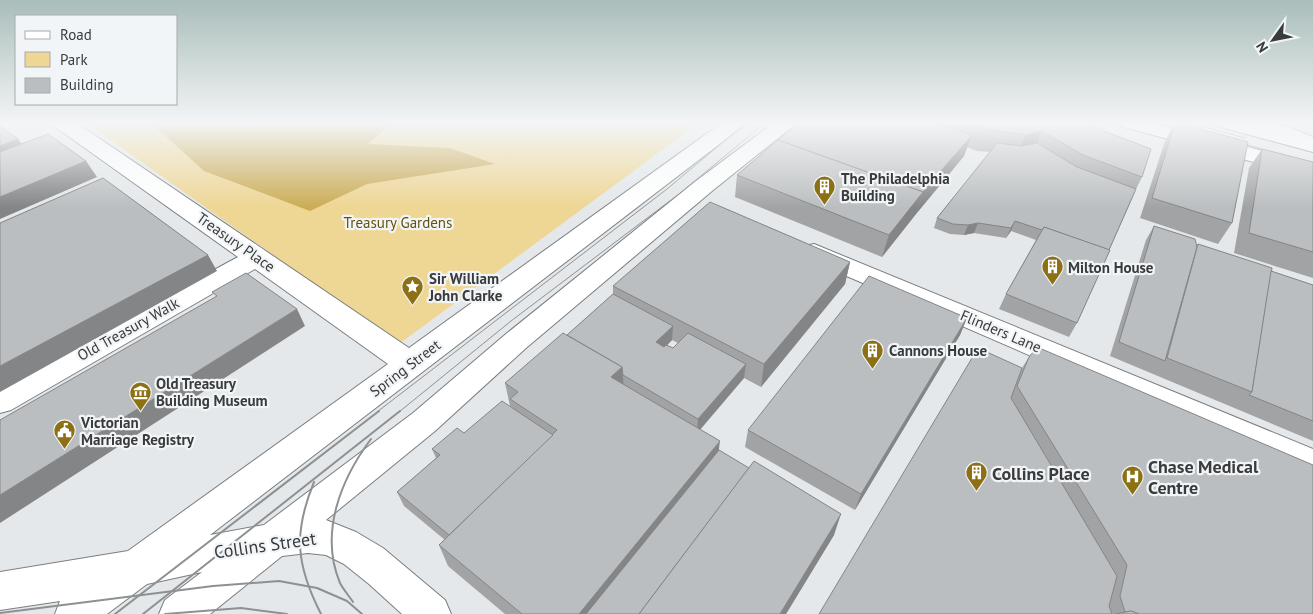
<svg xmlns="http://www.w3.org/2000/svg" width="1313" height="614" font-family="'PT Sans',sans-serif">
  <rect width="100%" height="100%" fill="#e4e8ea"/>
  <!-- green -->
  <polygon fill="#eed694" points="85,122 700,122 399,344"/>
  <!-- forest -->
  <polygon fill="#cbac55" points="150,122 234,122 253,127 263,122 393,122 368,144 450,148 495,164 367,184 310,211 204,171"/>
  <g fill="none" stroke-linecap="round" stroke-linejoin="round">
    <defs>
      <g id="minor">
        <polygon points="51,122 75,122 409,348 723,122 746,122 743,126 210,535 264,525 413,413 506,334 696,181 775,122 798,122 712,191 526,348 435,431 326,520 356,532 383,548 445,600 451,614 402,614 369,584 344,564 326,555 308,553 282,556 210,614 159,614 165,600 202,572 147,584 107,614 55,614 60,601 0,610 0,572 128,551 388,364 255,269 11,410 0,413 0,386 238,257 54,126"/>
        <polygon points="1247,122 1276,122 1313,137 1313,150 1250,126"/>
        <polygon points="814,244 1313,449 1313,478 805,258 801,252 805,246"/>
      </g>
      <g id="major">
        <polygon points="1117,122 1151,122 1313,164 1313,178 1120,126"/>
        <polygon points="1214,122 1248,122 1313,140 1313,152 1217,126"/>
      </g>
    </defs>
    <!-- minor casing -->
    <use href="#minor" stroke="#7b7e80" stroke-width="2"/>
    <!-- major casing -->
    <use href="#major" stroke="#7b7e80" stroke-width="2"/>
    <!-- minor -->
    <use href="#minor" fill="#fff" fill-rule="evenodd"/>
    <!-- major -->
    <use href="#major" fill="#fff" fill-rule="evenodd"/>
    <!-- tram-far1 -->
    <g stroke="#8e9192" stroke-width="1">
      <polyline points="1164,122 1188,128"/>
      <polyline points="1187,122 1245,138"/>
      <polyline points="1233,141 1313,163"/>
      <polyline points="377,412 667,189 747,122"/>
      <polyline points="399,412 511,321 679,194 766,122"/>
    </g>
    <!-- tram -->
    <g stroke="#8e9192" stroke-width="2">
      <path d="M314,482C293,533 296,565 321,614"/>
      <path d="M353,602C349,596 343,589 340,583C319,533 341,479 371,439"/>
      <polyline points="0,613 213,586 279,581 317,588 347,601 362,614"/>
      <polyline points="115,614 379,411"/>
      <polyline points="143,614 400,411"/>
      <polyline points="165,614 241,608 287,614"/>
    </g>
  </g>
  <!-- wall -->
  <g fill="#a1a3a5" fill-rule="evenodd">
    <polygon points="800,122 1088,122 1142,177 1136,189 1077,323 1069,337 999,309 1006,294 1036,240 1011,231 1006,238 974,233 964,235 950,234 934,228 937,218 990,152 977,151 967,147 964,156 916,214 882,257 735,197 737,175"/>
    <polygon points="1175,122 1232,223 1218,244 1140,218 1165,141"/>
    <polygon points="1262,149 1313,162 1313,278 1234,253 1249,168"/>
    <polygon points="1154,226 1197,247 1198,244 1271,271 1313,285 1313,441 1110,356 1146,240"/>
    <path d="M850,262L845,284L761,387L744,378L700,430L719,450L834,535L786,614H505L448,566L439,545L445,540L404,506L397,492L436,458L432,449L464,433L512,407L510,406L505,383L567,335L613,294V286ZM672,340L678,343L673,348L667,345Z"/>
    <polygon points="967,318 960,335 855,510 745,447 748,430"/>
    <polygon points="1029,357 1313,614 819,614 1022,368"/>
  </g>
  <!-- shaded-wall -->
  <g fill="#838586">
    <polygon points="1042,131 1033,153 1017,156 1026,135"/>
    <polygon points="972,135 964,156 916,214 923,192"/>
    <polygon points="18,139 29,155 0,167 0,146"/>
    <polygon points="86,161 97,177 0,219 0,197"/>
    <polygon points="923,192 916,214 882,257 889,235"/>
    <polygon points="1015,221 1011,231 1006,238 1011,228"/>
    <polygon points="978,223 974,233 964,235 968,225"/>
    <polygon points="208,255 217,271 0,392 0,366"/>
    <polygon points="850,262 845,284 761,387 764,364"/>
    <polygon points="297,309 305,326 0,523 0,495"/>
    <polygon points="967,318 960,335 855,510 861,494"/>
    <polygon points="673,326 672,340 656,357 656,342"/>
    <polygon points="746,364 744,378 697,433 698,419"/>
    <polygon points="622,367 624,390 611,377"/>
    <polygon points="720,441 717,463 597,614 579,614"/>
    <polygon points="841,514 834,535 786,614 780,614"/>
  </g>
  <!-- building -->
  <g fill="#bbbec0" stroke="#838586">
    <polygon points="800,122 931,122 972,135 923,192 778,140"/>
    <polygon points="962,122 1088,122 1104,131 1151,149 1142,177 1083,155 1042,131 1026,135 985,129"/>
    <polygon points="1175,122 1248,142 1232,223 1152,198"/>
    <polygon points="0,126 18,139 0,146"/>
    <polygon points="48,134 86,161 0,197 0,152"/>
    <polygon points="778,140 923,192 889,235 737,175"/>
    <polygon points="997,143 1021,146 1037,143 1077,167 1136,189 1109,250 1044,227 1042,230 1015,221 1011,228 978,223 968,225 953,224 937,218"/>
    <polygon points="1262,149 1313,162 1313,252 1249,233"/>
    <polygon points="103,178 208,255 0,366 0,223"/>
    <polygon points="710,202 850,262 764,364 613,286"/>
    <polygon points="1154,226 1195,239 1197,247 1165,361 1119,342"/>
    <polygon points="1044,227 1110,250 1077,323 1006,294"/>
    <polygon points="1198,244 1272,268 1252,392 1167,358"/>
    <polygon points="1271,271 1313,285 1313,421 1249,395 1252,392"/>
    <polygon points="246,273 297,309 0,495 0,420 217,296 212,292"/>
    <polygon points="869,276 967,318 861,494 748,430"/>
    <polygon points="613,294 673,326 656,342 664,347 666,345 673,348 688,333 746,364 698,419 623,375 622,367 567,335"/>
    <polygon points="563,333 622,367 611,377 720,441 579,614 522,614 439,545 557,430 510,399 518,392 505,383"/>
    <polygon points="1037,347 1313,465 1313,614 1139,614 1131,611 1125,612 1120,596 1127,565 1017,386 1029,357"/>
    <polygon points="978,348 1022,368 1011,398 1117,576 1109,606 1112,614 819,614"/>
    <polygon points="502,401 553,435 449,535 397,492 440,455 432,449 457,428 464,433"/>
    <polygon points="719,450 749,468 639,614 586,614"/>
    <polygon points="754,461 841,514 780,614 639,614"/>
    <polygon points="1131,611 1139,614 1115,614"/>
  </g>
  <!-- sky -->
  <linearGradient id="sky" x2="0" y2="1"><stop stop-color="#a9bdba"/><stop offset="0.59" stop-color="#f3f5f6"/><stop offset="1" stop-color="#f3f5f6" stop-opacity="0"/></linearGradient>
  <rect width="1313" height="208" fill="url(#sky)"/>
  <!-- icons -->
  <defs>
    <symbol id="building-pin" viewBox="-11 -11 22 30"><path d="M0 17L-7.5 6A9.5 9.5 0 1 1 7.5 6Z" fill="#8c7013" stroke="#f2f5f7"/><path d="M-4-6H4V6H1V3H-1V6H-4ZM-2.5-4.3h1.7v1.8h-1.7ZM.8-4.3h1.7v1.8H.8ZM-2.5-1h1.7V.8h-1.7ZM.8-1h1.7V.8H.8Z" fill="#fff"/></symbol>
    <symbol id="sight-pin" viewBox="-11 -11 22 30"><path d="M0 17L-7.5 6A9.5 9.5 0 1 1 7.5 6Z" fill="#8c7013" stroke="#f2f5f7"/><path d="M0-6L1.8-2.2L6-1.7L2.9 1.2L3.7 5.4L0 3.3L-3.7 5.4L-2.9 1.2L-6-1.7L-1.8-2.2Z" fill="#fff"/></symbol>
    <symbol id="museum-pin" viewBox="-11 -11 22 30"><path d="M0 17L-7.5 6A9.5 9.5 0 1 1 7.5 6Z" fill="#8c7013" stroke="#f2f5f7"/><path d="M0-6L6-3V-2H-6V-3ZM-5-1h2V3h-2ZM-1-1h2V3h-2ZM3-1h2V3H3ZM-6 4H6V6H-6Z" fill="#fff"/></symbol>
    <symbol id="civic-pin" viewBox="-11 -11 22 30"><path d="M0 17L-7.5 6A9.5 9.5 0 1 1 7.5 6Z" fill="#8c7013" stroke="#f2f5f7"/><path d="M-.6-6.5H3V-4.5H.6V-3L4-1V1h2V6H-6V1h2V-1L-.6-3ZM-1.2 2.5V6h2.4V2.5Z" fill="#fff"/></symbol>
    <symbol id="hospital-pin" viewBox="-11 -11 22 30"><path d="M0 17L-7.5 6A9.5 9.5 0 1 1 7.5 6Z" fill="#8c7013" stroke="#f2f5f7"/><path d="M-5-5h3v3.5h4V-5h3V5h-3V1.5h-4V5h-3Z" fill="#fff"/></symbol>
  </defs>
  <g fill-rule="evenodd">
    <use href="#building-pin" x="812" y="174" width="25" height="34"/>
    <use href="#building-pin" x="1040" y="254" width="25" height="34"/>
    <use href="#sight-pin" x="400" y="274" width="25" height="34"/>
    <use href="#building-pin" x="860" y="338" width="25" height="34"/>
    <use href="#museum-pin" x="128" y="380" width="25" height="34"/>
    <use href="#civic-pin" x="52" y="418" width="25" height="34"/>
    <use href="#building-pin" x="964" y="460" width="25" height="34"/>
    <use href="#hospital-pin" x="1120" y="464" width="25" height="34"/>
  </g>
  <g text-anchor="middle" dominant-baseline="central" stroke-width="4.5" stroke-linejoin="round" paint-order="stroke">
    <!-- poi labels -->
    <g font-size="15" font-weight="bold" fill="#393b3c" stroke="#f2f5f7" text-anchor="start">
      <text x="841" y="178">The Philadelphia<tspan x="841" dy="17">Building</tspan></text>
      <text x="1068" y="267">Milton House</text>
      <text x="429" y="278">Sir William<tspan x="429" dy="17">John Clarke</tspan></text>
      <text x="889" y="350">Cannons House</text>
      <text x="156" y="383">Old Treasury<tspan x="156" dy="17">Building Museum</tspan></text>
      <text x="81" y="422">Victorian<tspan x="81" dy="17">Marriage Registry</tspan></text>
    </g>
    <!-- park labels -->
    <g font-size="15" fill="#65510b" stroke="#f2f5f7">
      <text x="398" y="222">Treasury Gardens</text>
    </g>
    <!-- street labels -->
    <g font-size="15" fill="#393b3c" stroke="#f2f5f7">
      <text transform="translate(236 242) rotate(35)">Treasury Place</text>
      <text transform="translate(128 329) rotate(-29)">Old Treasury Walk</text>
      <text transform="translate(1001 331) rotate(23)">Flinders Lane</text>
      <text transform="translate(405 368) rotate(-37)">Spring Street</text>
    </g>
    <!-- near-poi labels -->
    <g font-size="18" font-weight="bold" fill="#393b3c" stroke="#f2f5f7" text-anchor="start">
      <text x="1148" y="466">Chase Medical<tspan x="1148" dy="21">Centre</tspan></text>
      <text x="992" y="473">Collins Place</text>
    </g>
    <!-- near-street labels -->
    <g font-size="18" fill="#393b3c" stroke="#f2f5f7">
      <text transform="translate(265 545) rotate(-8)">Collins Street</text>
    </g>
  </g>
  <!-- legend -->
  <rect x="15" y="15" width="162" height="90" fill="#f2f5f7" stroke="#a8abac"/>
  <rect x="25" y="31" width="25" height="8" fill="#ffffff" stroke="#a8abac"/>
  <text x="60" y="40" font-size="15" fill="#393b3c">Road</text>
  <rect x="25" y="52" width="25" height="15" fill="#eed694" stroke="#a8abac"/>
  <text x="60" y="65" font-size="15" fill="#393b3c">Park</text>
  <rect x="25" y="78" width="25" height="15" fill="#bbbec0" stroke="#a8abac"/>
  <text x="60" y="90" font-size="15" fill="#393b3c">Building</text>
  <!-- north arrow -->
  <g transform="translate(1273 40) rotate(237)" stroke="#f2f5f7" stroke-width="4" paint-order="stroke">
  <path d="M0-4L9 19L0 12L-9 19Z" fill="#393b3c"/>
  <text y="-8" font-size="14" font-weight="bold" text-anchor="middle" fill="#393b3c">N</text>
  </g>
</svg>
